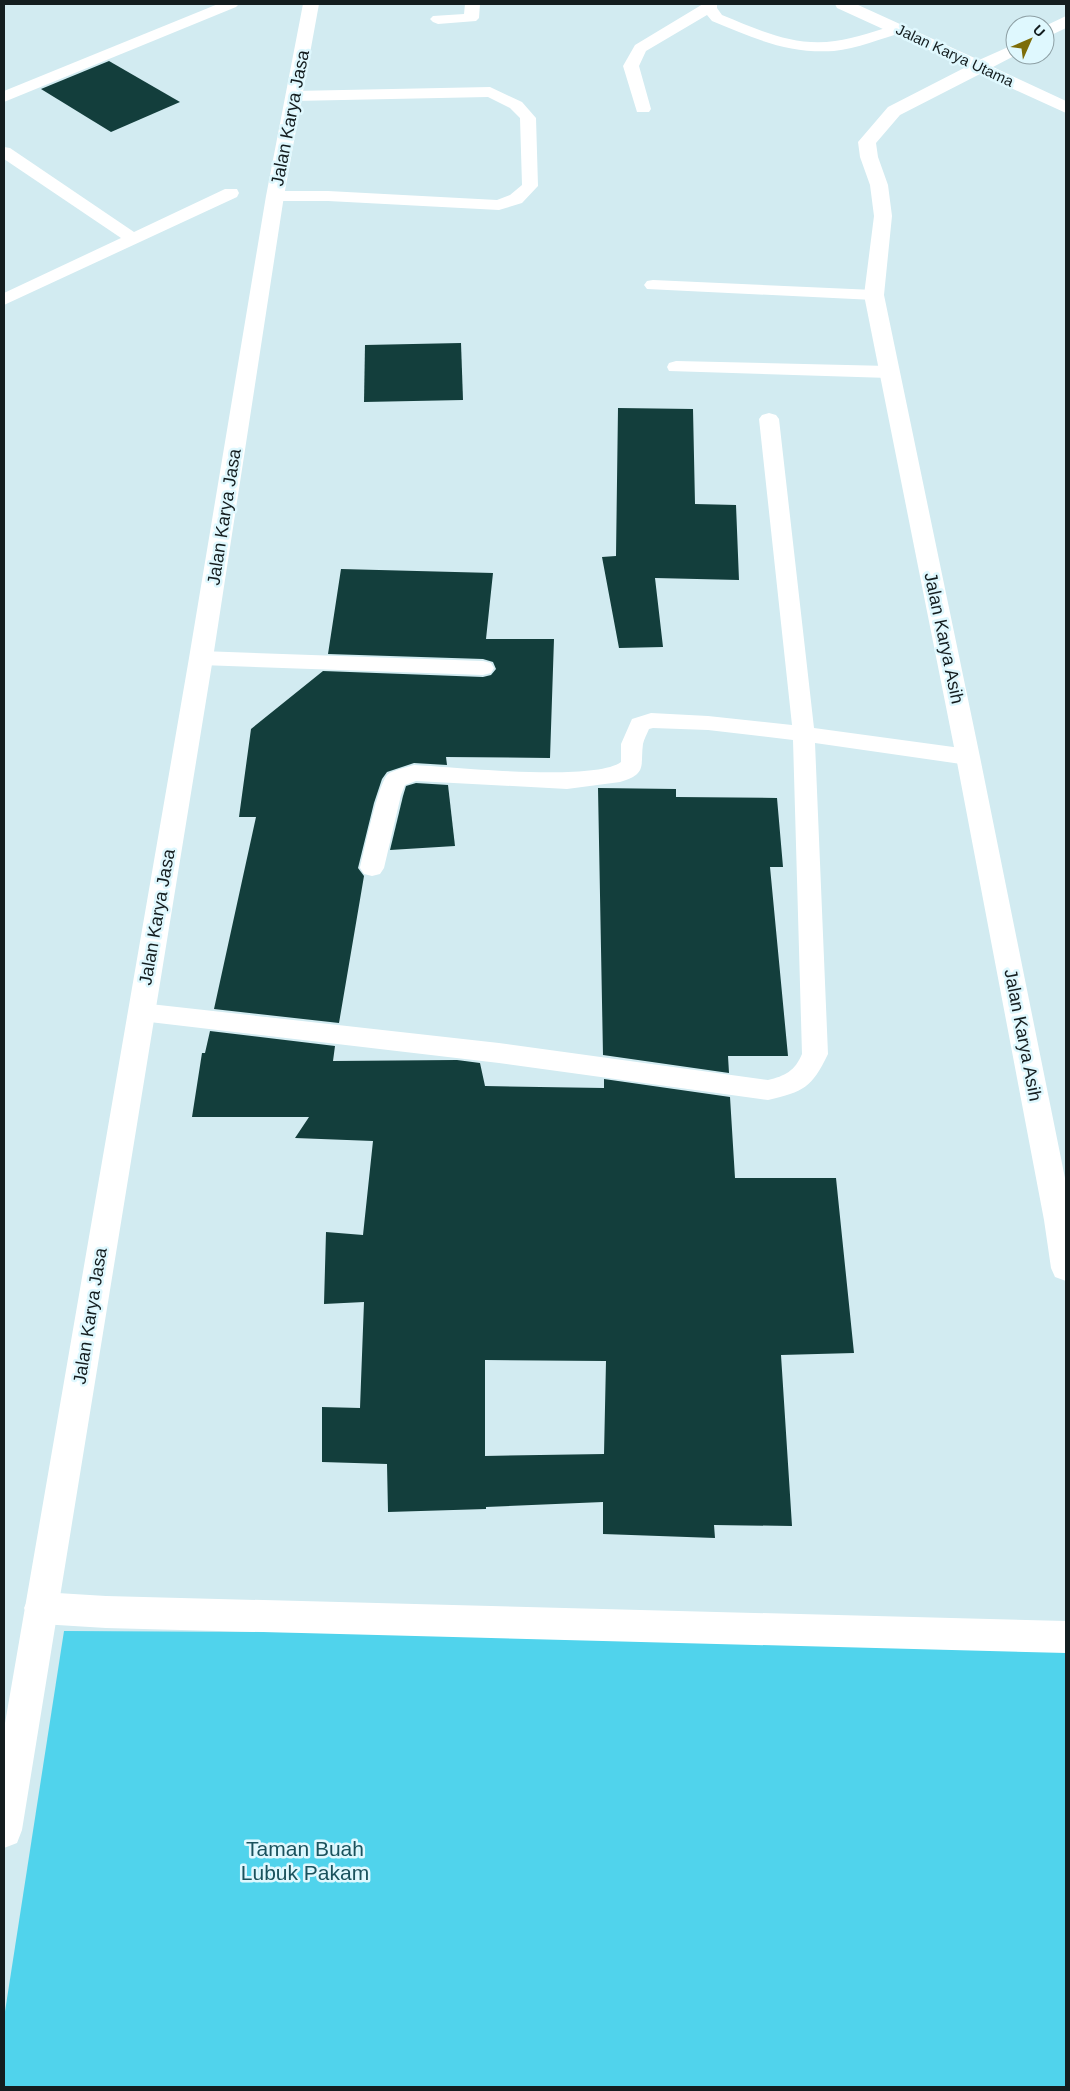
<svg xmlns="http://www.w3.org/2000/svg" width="1070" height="2091" font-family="Helvetica,sans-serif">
  <rect width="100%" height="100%" fill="#d2ebf1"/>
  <!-- green -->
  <polygon fill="#50d3ec" points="64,1631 1066,1636 1066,2087 4,2087 4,2018"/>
  <!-- building -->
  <g fill="#133e3c" fill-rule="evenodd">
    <polygon points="109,61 180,102 111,132 41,89"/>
    <polygon points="461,343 463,400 364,402 365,345"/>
    <polygon points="618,408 693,409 695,504 736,505 739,580 655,578 663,647 619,648 602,557 616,556"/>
    <polygon points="341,569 493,573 486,639 554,639 550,758 446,757 447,765 414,763 387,772 382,779 374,803 358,868 364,876 339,1023 214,1009 256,817 239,817 251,729 323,671 483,677 491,675 496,669 493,662 483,659 328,654"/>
    <polygon points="416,783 448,785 455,846 390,850 403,796 406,786"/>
    <polygon points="598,788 676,789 676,797 777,798 783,867 770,867 788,1056 728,1056 729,1073 603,1055"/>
    <path d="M210,1031L335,1046L333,1061L457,1060L480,1063L485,1086L604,1088V1079L730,1097L735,1178H836L854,1353L781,1355L792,1526L714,1525L715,1538L603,1534V1502L486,1507V1509L388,1512L387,1464L322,1462V1407L360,1408L364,1302L324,1304L326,1232L363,1235L373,1141L295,1138L309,1117H192L202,1053H205ZM485,1360L606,1361L604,1454L485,1456Z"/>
  </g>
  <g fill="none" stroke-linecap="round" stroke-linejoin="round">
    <!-- service -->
    <g fill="#fff" fill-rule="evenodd">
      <polygon points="218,4 239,4 236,7 4,102 4,91"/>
      <polygon points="465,4 480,4 479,18 476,21 438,24 433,22 430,19 433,16 464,14"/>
      <path d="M703,4H717V8L722,15C759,30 794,47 835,41C856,38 878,30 899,24L904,26L907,29L904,32C883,38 856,49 834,51C788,54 753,38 712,21L707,15L646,51L639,66L651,109L649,112H637L623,66L635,45Z"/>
      <polygon points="490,87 522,102 536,118 538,186 522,203 499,210 328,201 275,201 269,200 267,196 269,192 275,191 328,191 497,200 510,195 522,185 520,118 510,108 488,97 294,101 288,99 286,96 288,93 294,91"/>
      <polygon points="4,147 10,148 134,232 225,189 237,189 239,193 237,197 4,305 4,293 121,238 4,159"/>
      <polygon points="653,280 874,290 880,291 883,295 880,299 874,300 647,289 644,285 647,281"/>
      <polygon points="676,361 889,366 896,368 898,372 896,376 889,378 669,371 667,367 669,363"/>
      <path d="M769,413L776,415L779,419L814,728L968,749L976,752L979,757L976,762L968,765L815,743L828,1054C811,1089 804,1091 768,1100L499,1063L141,1021L132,1019L129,1012L132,1005L141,1003L499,1043L768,1080C785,1076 795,1071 802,1054L793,740L708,730L653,728L649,729C647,734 644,739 643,744C640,765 648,774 620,782L567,789L416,781L405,785L401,795L384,868L380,874L372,876L364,874L360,868C364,852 378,783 388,774C394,770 407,767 414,765C454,767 594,782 621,762V744L632,719L651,713L708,716L792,725L759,419L762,415Z"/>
      <polygon points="201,651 483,661 491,663 494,668 491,673 483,675 201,665 193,663 190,658 193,653"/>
    </g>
    <!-- minor -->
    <g fill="#fff" fill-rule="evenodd">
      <polygon points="835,4 856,4 979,60 1015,44 1016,55 993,67 1066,101 1066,113 980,74 900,115 876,143 878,157 888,185 892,216 884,295 980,757 1066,1183 1066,1281 1055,1277 1051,1268 1044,1220 956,757 864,295 874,216 870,185 860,157 858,142 888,107 966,67 837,8"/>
      <polygon points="1066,16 1066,28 1045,38 1045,26"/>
      <polygon points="41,1592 106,1596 1066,1621 1066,1653 106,1628 41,1624 29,1619 24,1608 29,1597"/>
    </g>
    <!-- tertiary -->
    <polygon fill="#fff" fill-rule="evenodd" points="303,4 319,4 284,196 213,658 22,1830 17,1843 4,1848 4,1729 189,658 266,196"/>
  </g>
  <g text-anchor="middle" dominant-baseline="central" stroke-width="5" stroke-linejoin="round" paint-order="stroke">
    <!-- far-street labels -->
    <g font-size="15" fill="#141d1f" stroke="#dff8fe">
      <text transform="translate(955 55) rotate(25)">Jalan Karya Utama</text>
    </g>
    <!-- street labels -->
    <g font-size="18" fill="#141d1f" stroke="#dff8fe">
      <text transform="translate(290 118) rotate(-79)">Jalan Karya Jasa</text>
      <text transform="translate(224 517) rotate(-81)">Jalan Karya Jasa</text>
      <text transform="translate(944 638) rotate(78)">Jalan Karya Asih</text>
      <text transform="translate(157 917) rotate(-80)">Jalan Karya Jasa</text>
      <text transform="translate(1023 1035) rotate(79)">Jalan Karya Asih</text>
      <text transform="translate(90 1316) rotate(-81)">Jalan Karya Jasa</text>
    </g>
    <!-- near-park labels -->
    <g font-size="21" fill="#1a525d" stroke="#dff8fe">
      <text x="305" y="1848">Taman Buah<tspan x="305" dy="24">Lubuk Pakam</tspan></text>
    </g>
  </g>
  <!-- border -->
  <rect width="1070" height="2091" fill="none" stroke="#141d1f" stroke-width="10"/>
  <!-- north arrow -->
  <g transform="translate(1030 40) rotate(45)"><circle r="24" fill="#dff8fe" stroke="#8ea0a5"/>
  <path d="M0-4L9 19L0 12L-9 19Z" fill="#7d6d08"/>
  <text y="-8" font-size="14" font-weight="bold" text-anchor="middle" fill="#141d1f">U</text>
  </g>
</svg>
